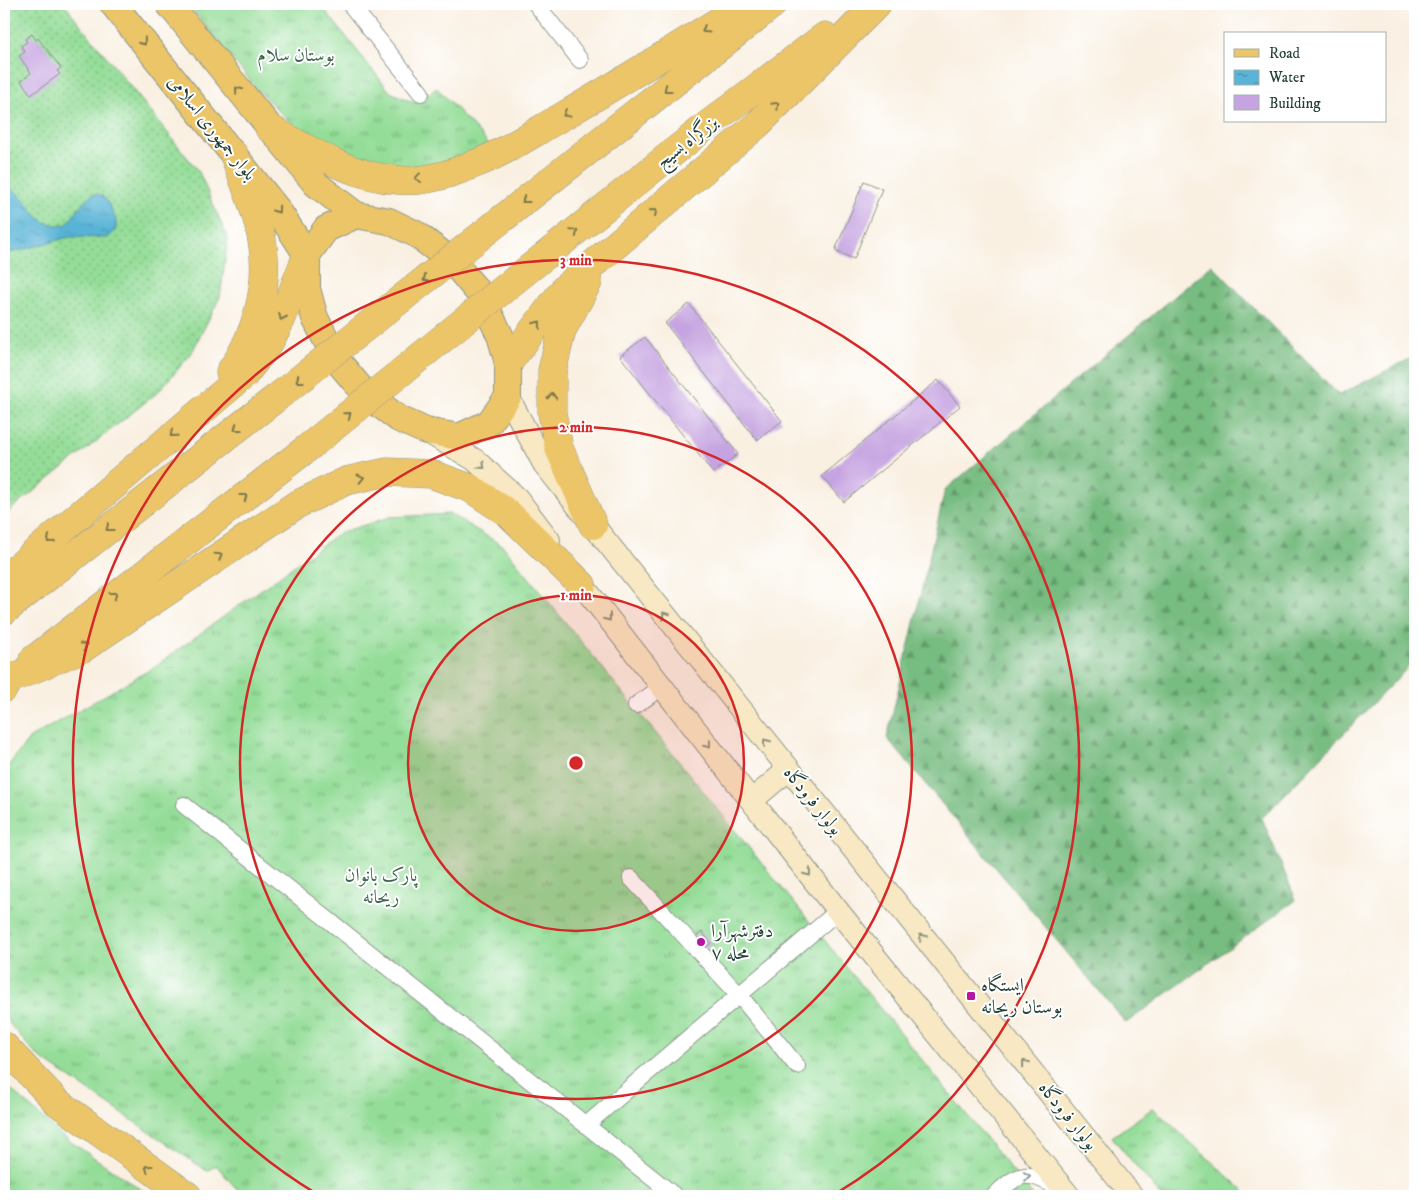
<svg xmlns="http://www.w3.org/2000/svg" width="1419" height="1200" font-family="'IM FELL DW Pica',Amiri,serif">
  <defs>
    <pattern id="grass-tufts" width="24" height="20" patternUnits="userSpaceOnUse" patternTransform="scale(1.25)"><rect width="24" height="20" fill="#94dd98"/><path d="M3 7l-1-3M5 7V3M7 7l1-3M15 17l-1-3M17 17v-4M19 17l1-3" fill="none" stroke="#78b47d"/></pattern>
    <pattern id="forest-firs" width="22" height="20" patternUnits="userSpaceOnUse" patternTransform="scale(1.25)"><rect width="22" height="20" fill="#77bc80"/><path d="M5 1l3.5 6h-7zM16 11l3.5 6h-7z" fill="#619a6a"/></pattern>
    <pattern id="garden-dots" width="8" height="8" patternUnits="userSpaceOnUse" patternTransform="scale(1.25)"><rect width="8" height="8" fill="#94dd98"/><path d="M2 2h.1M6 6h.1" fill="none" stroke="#78b47d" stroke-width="1.8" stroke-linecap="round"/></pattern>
    <pattern id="water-ripples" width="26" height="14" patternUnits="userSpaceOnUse" patternTransform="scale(1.25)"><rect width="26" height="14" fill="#59b4d7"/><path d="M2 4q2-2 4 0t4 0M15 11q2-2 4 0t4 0" fill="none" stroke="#4994af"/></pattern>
  </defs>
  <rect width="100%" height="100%" fill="#fff"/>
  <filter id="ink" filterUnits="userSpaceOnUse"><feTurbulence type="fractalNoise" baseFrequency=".02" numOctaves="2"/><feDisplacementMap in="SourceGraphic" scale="10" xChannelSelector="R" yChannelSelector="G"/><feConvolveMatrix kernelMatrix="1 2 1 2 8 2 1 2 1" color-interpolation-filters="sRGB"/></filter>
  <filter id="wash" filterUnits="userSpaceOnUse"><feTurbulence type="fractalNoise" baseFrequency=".0096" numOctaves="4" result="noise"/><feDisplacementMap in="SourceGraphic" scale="20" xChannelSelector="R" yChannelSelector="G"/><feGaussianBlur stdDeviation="1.12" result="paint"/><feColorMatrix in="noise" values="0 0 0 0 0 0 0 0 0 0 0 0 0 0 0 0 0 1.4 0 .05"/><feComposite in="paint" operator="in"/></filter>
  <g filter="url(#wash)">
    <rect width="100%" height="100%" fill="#f9f0e2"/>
    <!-- grass -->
    <g fill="url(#grass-tufts)" stroke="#5a8d66">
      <polygon points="188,4 320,4 390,92 415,103 437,88 489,144 444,167 400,170 354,161 306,139 257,89"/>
      <polygon points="450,514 503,546 1033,1196 243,1196 216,1165 207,1171 36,1055 10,1024 4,1014 4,762 8,766 30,738 153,668 339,533 390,517"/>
      <polygon points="4,1083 62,1136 151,1196 4,1196"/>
      <polygon points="1153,1108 1249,1196 1161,1196 1112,1137"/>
    </g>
    <!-- forest -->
    <polygon fill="url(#forest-firs)" stroke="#4b7c5a" points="1212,265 1339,395 1415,356 1415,660 1262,818 1296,900 1126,1023 887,738 945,490"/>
    <!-- garden -->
    <polygon fill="url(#garden-dots)" stroke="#5a8d66" points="4,4 64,4 199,172 228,239 220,297 191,354 158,392 4,515"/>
    <!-- water -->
    <path fill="url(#water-ripples)" stroke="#3c7886" d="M4,187C32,192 29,229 66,225C76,215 94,175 109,205C114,215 118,221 115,231L108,238L69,237L14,252H4Z"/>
    <g id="blocks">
      <!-- building -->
      <g fill="#c6a4e1">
        <polygon points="32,34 36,40 38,38 61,68 57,71 60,74 31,95 21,81 31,73 19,56 25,52 21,46 27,42 25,39"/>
        <polygon points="864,181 882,189 854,259 835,251"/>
        <polygon points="689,304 782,421 757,440 665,323"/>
        <polygon points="645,337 738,454 713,473 620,356"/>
        <polygon points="938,380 960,406 844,502 822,476"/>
        <polygon points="702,932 711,943 701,952 690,941"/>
      </g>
    </g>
  </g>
  <g filter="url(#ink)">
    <use href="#blocks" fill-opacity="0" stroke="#8c968b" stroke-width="1"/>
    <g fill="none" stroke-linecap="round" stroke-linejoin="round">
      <defs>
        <g id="minor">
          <polyline points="350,4 421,93"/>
          <polyline points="536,4 580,60"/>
          <polyline points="636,705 662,687"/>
          <polyline points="184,805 675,1196"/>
          <polyline points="631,878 740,996 797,1066"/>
          <polyline points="586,1125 838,911"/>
          <path d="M994,1196C1021,1170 1027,1171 1059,1188"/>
        </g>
        <g id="secondary">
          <polyline points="508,397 544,464 1132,1196"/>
          <polyline points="431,434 475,460 517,498 549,540"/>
          <polyline points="572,572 838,911 1069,1196"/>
          <polyline points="752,800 788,770"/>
        </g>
        <g id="primary">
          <polyline points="113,4 277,209 307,255"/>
          <polyline points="169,4 316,184 356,215"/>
          <polygon points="356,215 389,221 416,234 453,262 479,293 500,335 508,363 508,397 489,423 459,437 426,431 399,419 379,404 362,390 336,359 315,318 307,289 307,255 326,229"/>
        </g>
        <g id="trunk">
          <path d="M269,128C311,151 350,176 398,180C421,183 451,174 472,165C502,154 530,135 558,119C622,82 684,43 746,4"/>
          <polyline points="478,238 773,4"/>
          <polyline points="588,282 562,330 552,371 552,413 559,448 593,525"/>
          <polyline points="510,284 706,126 825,36"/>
          <polyline points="508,363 565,288 758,124 877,4"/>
          <path d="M230,372C255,337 269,290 263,247C259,216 245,185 234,155"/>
          <polyline points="4,579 244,375 269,343 282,318 307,255"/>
          <polyline points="4,611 276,398"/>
          <polyline points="33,660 310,446"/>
          <polyline points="4,688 8,680 83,648 296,505 346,481 387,472 431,474 470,488 508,513 582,585"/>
          <polyline points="4,1046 57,1102 188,1196"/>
        </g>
      </defs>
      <!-- minor casing -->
      <use href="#minor" stroke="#8c968b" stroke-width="18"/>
      <!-- secondary casing -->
      <use href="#secondary" stroke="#8c968b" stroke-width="24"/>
      <!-- primary casing -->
      <use href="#primary" stroke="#8c968b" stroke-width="28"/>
      <!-- trunk casing -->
      <use href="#trunk" stroke="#8c968b" stroke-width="29"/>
      <!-- minor -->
      <use href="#minor" stroke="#fff" stroke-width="16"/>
      <!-- secondary -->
      <use href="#secondary" stroke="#f8e8c3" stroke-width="22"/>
      <!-- primary -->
      <use href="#primary" stroke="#edc569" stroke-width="26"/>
      <!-- trunk -->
      <use href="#trunk" stroke="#edc569" stroke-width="28"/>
      <defs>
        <g id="trunk-bridge">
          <polyline points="276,398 478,238"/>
          <polyline points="310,446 510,284"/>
        </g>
      </defs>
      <!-- trunk-bridge casing -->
      <use href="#trunk-bridge" stroke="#8c968b" stroke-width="29" stroke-linecap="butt"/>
      <!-- trunk-bridge -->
      <use href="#trunk-bridge" stroke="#edc569" stroke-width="28"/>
    </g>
    <!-- one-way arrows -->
    <defs><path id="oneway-chevron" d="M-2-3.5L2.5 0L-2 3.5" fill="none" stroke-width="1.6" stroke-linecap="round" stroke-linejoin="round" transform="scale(1.25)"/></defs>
    <g stroke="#7c7a4c">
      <use href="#oneway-chevron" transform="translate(705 30) rotate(148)"/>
      <use href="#oneway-chevron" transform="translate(143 42) rotate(51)"/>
      <use href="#oneway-chevron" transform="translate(667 89) rotate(142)"/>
      <use href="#oneway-chevron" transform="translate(238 90) rotate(-129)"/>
      <use href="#oneway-chevron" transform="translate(776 105) rotate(-45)"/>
      <use href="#oneway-chevron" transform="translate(566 114) rotate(150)"/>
      <use href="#oneway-chevron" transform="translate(418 178) rotate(173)"/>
      <use href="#oneway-chevron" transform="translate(525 200) rotate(142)"/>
      <use href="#oneway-chevron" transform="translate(277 210) rotate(55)"/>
      <use href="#oneway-chevron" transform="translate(654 212) rotate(-40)"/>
      <use href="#oneway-chevron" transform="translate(575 232) rotate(-39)"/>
      <use href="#oneway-chevron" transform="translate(426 279) rotate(142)"/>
      <use href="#oneway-chevron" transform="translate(282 317) rotate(114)"/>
      <use href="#oneway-chevron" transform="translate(538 324) rotate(-52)"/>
      <use href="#oneway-chevron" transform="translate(299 380) rotate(142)"/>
      <use href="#oneway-chevron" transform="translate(552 396) rotate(-89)"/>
      <use href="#oneway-chevron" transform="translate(348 415) rotate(-39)"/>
      <use href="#oneway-chevron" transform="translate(237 428) rotate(142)"/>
      <use href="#oneway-chevron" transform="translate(173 434) rotate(139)"/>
      <use href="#oneway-chevron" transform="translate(361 478) rotate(-13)"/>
      <use href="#oneway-chevron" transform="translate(244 497) rotate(-37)"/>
      <use href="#oneway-chevron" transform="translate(109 528) rotate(142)"/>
      <use href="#oneway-chevron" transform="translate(50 540) rotate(139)"/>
      <use href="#oneway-chevron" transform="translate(219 556) rotate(-33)"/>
      <use href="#oneway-chevron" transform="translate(114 595) rotate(-37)"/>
      <use href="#oneway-chevron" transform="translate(84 646) rotate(-29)"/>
      <use href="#oneway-chevron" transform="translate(148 1168) rotate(-144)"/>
    </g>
    <g stroke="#8c927c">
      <use href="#oneway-chevron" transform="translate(482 466) rotate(42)"/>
      <use href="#oneway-chevron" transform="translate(665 615) rotate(-128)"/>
      <use href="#oneway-chevron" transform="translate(608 618) rotate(52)"/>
      <use href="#oneway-chevron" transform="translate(766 742) rotate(-128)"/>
      <use href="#oneway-chevron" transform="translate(708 745) rotate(52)"/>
      <use href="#oneway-chevron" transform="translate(808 873) rotate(52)"/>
      <use href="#oneway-chevron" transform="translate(922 937) rotate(-129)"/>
      <use href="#oneway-chevron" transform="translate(1025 1063) rotate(-129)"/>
    </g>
    <use stroke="#8f9e9a" href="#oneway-chevron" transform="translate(1027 1176) rotate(-8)"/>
  </g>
  <!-- distance rings -->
  <circle cx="576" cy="763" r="168" fill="#d62828" fill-opacity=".12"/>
  <g fill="none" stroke="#d62828" stroke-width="2.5">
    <circle cx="576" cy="763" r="168"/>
    <circle cx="576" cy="763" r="336"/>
    <path d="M317 1194A503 503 0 1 1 835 1194"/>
  </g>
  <!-- markers -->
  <g fill="#b5179e" stroke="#fff" stroke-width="2">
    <circle cx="701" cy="942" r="5"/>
    <rect x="966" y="991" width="10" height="10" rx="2.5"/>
  </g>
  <g text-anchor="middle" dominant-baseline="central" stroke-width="4" stroke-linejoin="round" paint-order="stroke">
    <!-- park labels -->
    <g font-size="19" fill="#3c654d" stroke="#fff">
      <text x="296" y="55">بوستان سلام</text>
      <text x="381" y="875">پارک بانوان<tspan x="381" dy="22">ریحانه</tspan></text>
    </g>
    <!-- street labels -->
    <g font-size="19" fill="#1f3d34" stroke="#fff">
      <text transform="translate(212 128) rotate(51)">بلوار جمهوری اسلامی</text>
      <text transform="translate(687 142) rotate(-38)">بزرگراه بسیج</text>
      <text transform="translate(813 801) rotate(51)">بولوار فرودگاه</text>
      <text transform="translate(1068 1116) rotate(51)">بولوار فرودگاه</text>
    </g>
    <!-- poi labels -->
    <g font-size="19" fill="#1f3d34" stroke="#fff" text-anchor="start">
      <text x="711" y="931">دفترشهرآرا<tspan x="711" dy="22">محله ۷</tspan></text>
      <text x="981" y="985">ایستگاه<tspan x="981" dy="22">بوستان ریحانه</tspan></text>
    </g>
  </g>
  <circle cx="576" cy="763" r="8" fill="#d62828" stroke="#fff" stroke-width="2.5"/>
  <g font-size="15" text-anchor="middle" font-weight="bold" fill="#d62828" stroke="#fff" stroke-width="4" stroke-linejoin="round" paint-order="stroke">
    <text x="576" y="265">3 min</text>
    <text x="576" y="432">2 min</text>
    <text x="576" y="600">1 min</text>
  </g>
  <!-- margin -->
  <rect width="1419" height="1200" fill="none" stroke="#fff" stroke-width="20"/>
  <!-- legend -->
  <rect x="1224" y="32" width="162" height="90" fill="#ffffff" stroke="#a5b1ae"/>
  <rect x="1234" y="49" width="25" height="8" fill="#edc569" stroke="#a5b1ae"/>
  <text x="1269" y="58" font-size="15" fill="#1f3d34">Road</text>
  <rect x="1234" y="70" width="25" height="15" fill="url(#water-ripples)" stroke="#a5b1ae"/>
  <text x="1269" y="82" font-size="15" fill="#1f3d34">Water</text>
  <rect x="1234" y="95" width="25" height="15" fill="#c6a4e1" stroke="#a5b1ae"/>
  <text x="1269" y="108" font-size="15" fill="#1f3d34">Building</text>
</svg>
